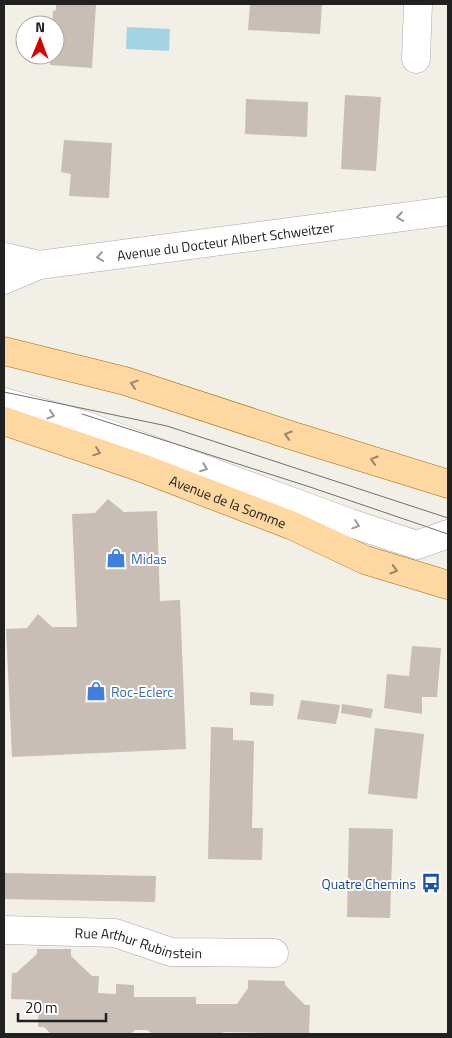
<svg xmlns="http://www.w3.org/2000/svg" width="452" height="1038" font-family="'Titillium Web',sans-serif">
  <rect width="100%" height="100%" fill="#f2efe7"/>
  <!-- water -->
  <polygon fill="#a4d4e3" points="127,27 170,29 169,51 126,49"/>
  <!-- building -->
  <g fill="#c8beb6">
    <polygon points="56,4 96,4 92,68 50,65 50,55 55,55 55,25 52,25 53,11 56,10"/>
    <polygon points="250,4 322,4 320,34 248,30"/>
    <polygon points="345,95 381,97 376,171 341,169"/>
    <polygon points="246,99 308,102 307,137 245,134"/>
    <polygon points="64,140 112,143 109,198 69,196 71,174 61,172"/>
    <polygon points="108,499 124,512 157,511 160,601 180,600 186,749 12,757 6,629 27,628 38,614 52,627 77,627 72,514 95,513"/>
    <polygon points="412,646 441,648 437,697 422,697 422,714 384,708 387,674 409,676"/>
    <polygon points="250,692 274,694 273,706 250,705"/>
    <polygon points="301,700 340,705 336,724 297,719"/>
    <polygon points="342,704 373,709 371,718 341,713"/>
    <polygon points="211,727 233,728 233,740 254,741 252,828 263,828 262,860 208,859"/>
    <polygon points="375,728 424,734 417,799 368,794"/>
    <polygon points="349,828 393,829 390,918 347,917"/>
    <polygon points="4,873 156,876 155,902 4,899"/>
    <polygon points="37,949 71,949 71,956 92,976 99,976 98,993 116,994 116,984 134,985 134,997 196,997 196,1004 237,1004 248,988 248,980 285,981 285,985 305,1005 310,1005 309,1034 224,1032 221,1034 153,1034 147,1030 135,1030 131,1034 51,1034 44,1027 38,1027 39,1000 11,999 12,973 16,973 37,954"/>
  </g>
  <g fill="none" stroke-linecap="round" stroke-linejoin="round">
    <defs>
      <g id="minor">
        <polyline points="416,59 418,4"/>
        <path id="s1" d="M4,257L39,265L448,211"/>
        <polyline points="4,280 39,265"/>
        <polyline points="4,402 81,424 350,523 417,545 448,534"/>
        <path id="s2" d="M4,930L115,933L171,952L274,953"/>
      </g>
      <g id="major">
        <polyline points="4,351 125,381 290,435 448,484"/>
        <path id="s3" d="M4,421L142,468L293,526L365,560L448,585"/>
      </g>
    </defs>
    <!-- minor casing -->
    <use href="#minor" stroke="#a8a8a8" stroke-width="29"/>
    <!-- major casing -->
    <use href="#major" stroke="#9f6c00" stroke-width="29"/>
    <!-- minor -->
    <use href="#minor" stroke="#fff" stroke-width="28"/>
    <!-- major -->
    <use href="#major" stroke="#ffd7a0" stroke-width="28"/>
    <!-- tram -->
    <g stroke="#6f6f6f" stroke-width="1">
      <polyline points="4,392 167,426 448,518"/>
      <polyline points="82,414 310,487 448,534"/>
    </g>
  </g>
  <!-- one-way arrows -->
  <defs><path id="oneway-chevron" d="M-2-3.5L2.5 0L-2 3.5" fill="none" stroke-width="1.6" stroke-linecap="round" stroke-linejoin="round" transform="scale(1.25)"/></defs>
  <g stroke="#9b9b9b">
    <use href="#oneway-chevron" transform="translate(400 217) rotate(172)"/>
    <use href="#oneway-chevron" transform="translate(100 257) rotate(172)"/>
    <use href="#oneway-chevron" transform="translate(51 415) rotate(17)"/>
    <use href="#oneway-chevron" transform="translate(204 468) rotate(21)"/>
    <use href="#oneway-chevron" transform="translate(356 525) rotate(19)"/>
  </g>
  <g stroke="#9b8567">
    <use href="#oneway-chevron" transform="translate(134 384) rotate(-162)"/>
    <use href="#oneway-chevron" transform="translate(288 435) rotate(-163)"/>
    <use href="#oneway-chevron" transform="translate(97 452) rotate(19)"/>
    <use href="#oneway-chevron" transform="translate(374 460) rotate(-163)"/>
    <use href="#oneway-chevron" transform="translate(394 570) rotate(16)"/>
  </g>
  <!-- icons -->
  <defs>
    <symbol id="shop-bare" viewBox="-9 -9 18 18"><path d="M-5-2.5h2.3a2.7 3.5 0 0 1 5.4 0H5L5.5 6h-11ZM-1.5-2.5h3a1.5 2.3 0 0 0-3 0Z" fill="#3f7fe0" stroke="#fff" stroke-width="2.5" paint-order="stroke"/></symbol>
    <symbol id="bus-bare" viewBox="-9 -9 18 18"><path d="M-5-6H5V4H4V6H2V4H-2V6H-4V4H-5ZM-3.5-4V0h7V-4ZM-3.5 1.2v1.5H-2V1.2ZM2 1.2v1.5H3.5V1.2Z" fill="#1a4fb4" stroke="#fff" stroke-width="2.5" paint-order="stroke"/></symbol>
  </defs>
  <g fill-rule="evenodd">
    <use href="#shop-bare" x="102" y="544" width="28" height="28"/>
    <use href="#shop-bare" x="82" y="677" width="28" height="28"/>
    <use href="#bus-bare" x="417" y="869" width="28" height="28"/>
  </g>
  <g text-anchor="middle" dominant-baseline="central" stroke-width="4" stroke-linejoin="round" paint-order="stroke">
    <!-- street labels -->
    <g font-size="14" fill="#212121" stroke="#fff">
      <text stroke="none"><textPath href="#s1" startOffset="224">Avenue du Docteur Albert Schweitzer</textPath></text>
      <text stroke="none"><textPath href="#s3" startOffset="238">Avenue de la Somme</textPath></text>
      <text stroke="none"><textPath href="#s2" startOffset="136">Rue Arthur Rubinstein</textPath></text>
    </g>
    <!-- shop labels -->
    <g font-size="14" fill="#366cbe" stroke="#fff" text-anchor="start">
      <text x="131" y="558">Midas</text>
      <text x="111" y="691">Roc-Eclerc</text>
    </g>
    <!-- transit labels -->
    <g font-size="14" fill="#164399" stroke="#fff" text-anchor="end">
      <text x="416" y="883">Quatre Chemins</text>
    </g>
  </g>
  <!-- border -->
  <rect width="452" height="1038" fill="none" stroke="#212121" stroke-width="10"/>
  <!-- north arrow -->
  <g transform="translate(40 40) rotate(1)"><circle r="24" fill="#ffffff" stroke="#a6a6a6"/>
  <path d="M0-4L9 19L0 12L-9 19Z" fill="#d30200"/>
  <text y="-8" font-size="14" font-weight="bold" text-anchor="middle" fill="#212121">N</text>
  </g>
  <!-- scale -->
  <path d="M18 1013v8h88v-8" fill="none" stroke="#212121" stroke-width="2.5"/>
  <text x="25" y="1013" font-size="15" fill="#212121" stroke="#ffffff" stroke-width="4" paint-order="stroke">20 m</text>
</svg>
